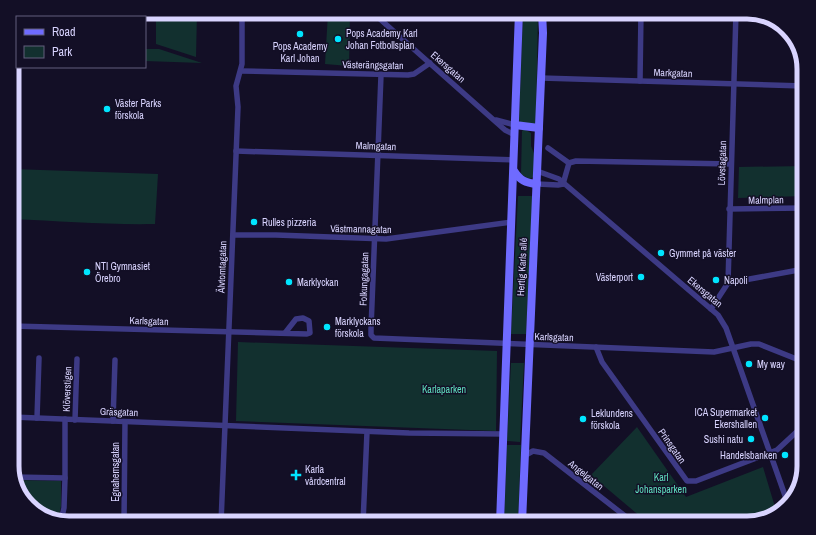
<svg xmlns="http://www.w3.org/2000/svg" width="816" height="535" font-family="'Archivo Narrow',sans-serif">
  <rect width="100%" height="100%" fill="#130f26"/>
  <!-- green -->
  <g fill="#12302f">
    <polygon points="69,12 97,12 97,17 57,17"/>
    <polygon points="156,12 197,12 196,57 156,44"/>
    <polygon points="523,12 538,12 536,124 520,122 519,120"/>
    <polygon points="328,13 350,15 349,66 325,64"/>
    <polygon points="145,49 159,49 202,63 145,61"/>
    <polygon points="524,129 531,133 531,146 535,156 533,177 530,179 522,175 521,173 522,131"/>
    <polygon points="804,166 804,196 738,198 739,167"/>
    <path d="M12,169L158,174L155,224C108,225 60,221 12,219Z"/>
    <polygon points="518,196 533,196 526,334 511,334"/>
    <polygon points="238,342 497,351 496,431 236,421"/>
    <polygon points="511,363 524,363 520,442 507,441"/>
    <polygon points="637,427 686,497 763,467 775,507 748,523 648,523 591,475"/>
    <polygon points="507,445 521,445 518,523 504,523"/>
    <path d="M15,480L61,481V506L58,520C34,512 23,506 15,480Z"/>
  </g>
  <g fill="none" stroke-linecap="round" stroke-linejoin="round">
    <!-- street -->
    <g stroke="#3d3a85" stroke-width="5.5">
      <polyline points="372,12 505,130 515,135"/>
      <polyline points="241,71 408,75 414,74 430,63"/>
      <polyline points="381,75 371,329 371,335 374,338 714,352 751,344 759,344 804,362"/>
      <polyline points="541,78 804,86"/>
      <polyline points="640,81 641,12"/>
      <polyline points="496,120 515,125"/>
      <polyline points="548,148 569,163"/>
      <polyline points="236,151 514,160"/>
      <polyline points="537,171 559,179 718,315 726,328 788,504"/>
      <polyline points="537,184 558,185 563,184"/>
      <polyline points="563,184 569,163 576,161 731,164"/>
      <polyline points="729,209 804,208"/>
      <polyline points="233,235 276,235 386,239 512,222"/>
      <polyline points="728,283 804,269"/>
      <polyline points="711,309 728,283 736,12"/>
      <polyline points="12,326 307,334 310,333 309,321 303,318 296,319 285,333"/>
      <polyline points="596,347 602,362 687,481 696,481 777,450 804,425"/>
      <polyline points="12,417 409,433 504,434"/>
      <polyline points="37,418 39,358"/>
      <polyline points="75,420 77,359"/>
      <polyline points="113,421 115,360"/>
      <polyline points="524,456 533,451 544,453 634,523"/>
      <polyline points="14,477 65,478 64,508 61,521"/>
      <polyline points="65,478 65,419"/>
      <polyline points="771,517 779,512"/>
      <polyline points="124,523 125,422"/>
      <polyline points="221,523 238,107 236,86 242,64 242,12"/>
      <polyline points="363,523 367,432"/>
    </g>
    <!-- secondary -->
    <g stroke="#6f6bff" stroke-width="8">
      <polyline points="515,125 539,128"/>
      <path d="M514,171C520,180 525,183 537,184"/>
      <polyline points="500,523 519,12"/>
      <polyline points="522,523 543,33 542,12"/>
    </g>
  </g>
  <!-- markers -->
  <g fill="#00e5ff" stroke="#130f26" stroke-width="1.5">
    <circle cx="300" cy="34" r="4"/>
    <circle cx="338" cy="39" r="4"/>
    <circle cx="107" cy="109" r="4"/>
    <circle cx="254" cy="222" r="4"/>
    <circle cx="661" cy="253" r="4"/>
    <circle cx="87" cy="272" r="4"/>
    <circle cx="641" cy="277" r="4"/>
    <circle cx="716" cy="280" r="4"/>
    <circle cx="289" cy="282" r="4"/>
    <circle cx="327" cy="327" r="4"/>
    <circle cx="749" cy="364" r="4"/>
    <circle cx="765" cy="418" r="4"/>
    <circle cx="583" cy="419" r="4"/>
    <circle cx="751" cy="439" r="4"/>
    <circle cx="785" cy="455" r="4"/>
    <path d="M294 469h4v4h4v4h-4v4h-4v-4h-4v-4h4z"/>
  </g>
  <g text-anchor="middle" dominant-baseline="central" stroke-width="3" stroke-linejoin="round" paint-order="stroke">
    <!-- poi labels -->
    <g font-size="10" fill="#d9d4ff" stroke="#130f26" text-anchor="start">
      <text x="346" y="33">Pops Academy Karl<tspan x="346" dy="12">Johan Fotbollsplan</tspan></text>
      <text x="300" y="46" text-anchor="middle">Pops Academy<tspan x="300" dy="12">Karl Johan</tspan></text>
      <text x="115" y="103">Väster Parks<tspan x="115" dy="12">förskola</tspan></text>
      <text x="262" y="222">Rulles pizzeria</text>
      <text x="669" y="253">Gymmet på väster</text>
      <text x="95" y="266">NTI Gymnasiet<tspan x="95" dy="12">Örebro</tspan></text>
      <text x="633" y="277" text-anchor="end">Västerport</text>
      <text x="724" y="280">Napoli</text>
      <text x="297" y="282">Marklyckan</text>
      <text x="335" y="321">Marklyckans<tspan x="335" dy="12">förskola</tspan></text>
      <text x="757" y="364">My way</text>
      <text x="757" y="412" text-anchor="end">ICA Supermarket<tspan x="757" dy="12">Ekershallen</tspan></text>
      <text x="591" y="413">Leklundens<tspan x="591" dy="12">förskola</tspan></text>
      <text x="743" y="439" text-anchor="end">Sushi natu</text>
      <text x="777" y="455" text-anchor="end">Handelsbanken</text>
      <text x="305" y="469">Karla<tspan x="305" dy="12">vårdcentral</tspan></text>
    </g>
    <!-- street labels -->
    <g font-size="10" fill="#d9d4ff" stroke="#130f26">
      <text transform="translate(373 65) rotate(1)">Västerängsgatan</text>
      <text transform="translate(448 67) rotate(41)">Ekersgatan</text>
      <text transform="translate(673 73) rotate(2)">Markgatan</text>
      <text transform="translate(376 146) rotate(2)">Malmgatan</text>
      <text transform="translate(722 163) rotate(-88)">Lövstagatan</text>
      <text transform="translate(766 200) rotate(-1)">Malmplan</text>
      <text transform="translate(361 229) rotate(1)">Västmannagatan</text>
      <text transform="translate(222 267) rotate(-88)">Älvtomtagatan</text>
      <text transform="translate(522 267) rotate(-87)">Hertig Karls allé</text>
      <text transform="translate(364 279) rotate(-88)">Folkungagatan</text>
      <text transform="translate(705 292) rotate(40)">Ekersgatan</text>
      <text transform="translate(149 321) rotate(2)">Karlsgatan</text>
      <text transform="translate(554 337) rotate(2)">Karlsgatan</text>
      <text transform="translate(67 389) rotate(-88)">Klöverstigen</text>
      <text transform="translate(119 412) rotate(2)">Gräsgatan</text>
      <text transform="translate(672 446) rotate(55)">Prinsgatan</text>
      <text transform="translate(115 472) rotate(-90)">Egnahemsgatan</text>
      <text transform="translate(586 475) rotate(38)">Angelgatan</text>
    </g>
    <!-- park labels -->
    <g font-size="10" fill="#5fe0c0" stroke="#130f26">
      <text x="444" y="389">Karlaparken</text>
      <text x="661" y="477">Karl<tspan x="661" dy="12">Johansparken</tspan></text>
    </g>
  </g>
  <!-- crop -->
  <path d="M0 0H816V535H0ZM69 19H747A50 50 0 0 1 797 69V466A50 50 0 0 1 747 516H69A50 50 0 0 1 19 466V69A50 50 0 0 1 69 19Z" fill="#130f26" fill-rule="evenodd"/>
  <path fill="none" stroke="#d9d4ff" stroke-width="5" d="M69 19H747A50 50 0 0 1 797 69V466A50 50 0 0 1 747 516H69A50 50 0 0 1 19 466V69A50 50 0 0 1 69 19Z"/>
  <!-- legend -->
  <rect x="16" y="16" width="130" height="52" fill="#130f26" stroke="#625e7d"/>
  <rect x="24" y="29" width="20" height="6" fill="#6f6bff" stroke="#625e7d"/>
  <text x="52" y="36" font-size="12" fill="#d9d4ff">Road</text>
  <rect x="24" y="46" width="20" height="12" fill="#12302f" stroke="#625e7d"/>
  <text x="52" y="56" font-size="12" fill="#d9d4ff">Park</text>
</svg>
